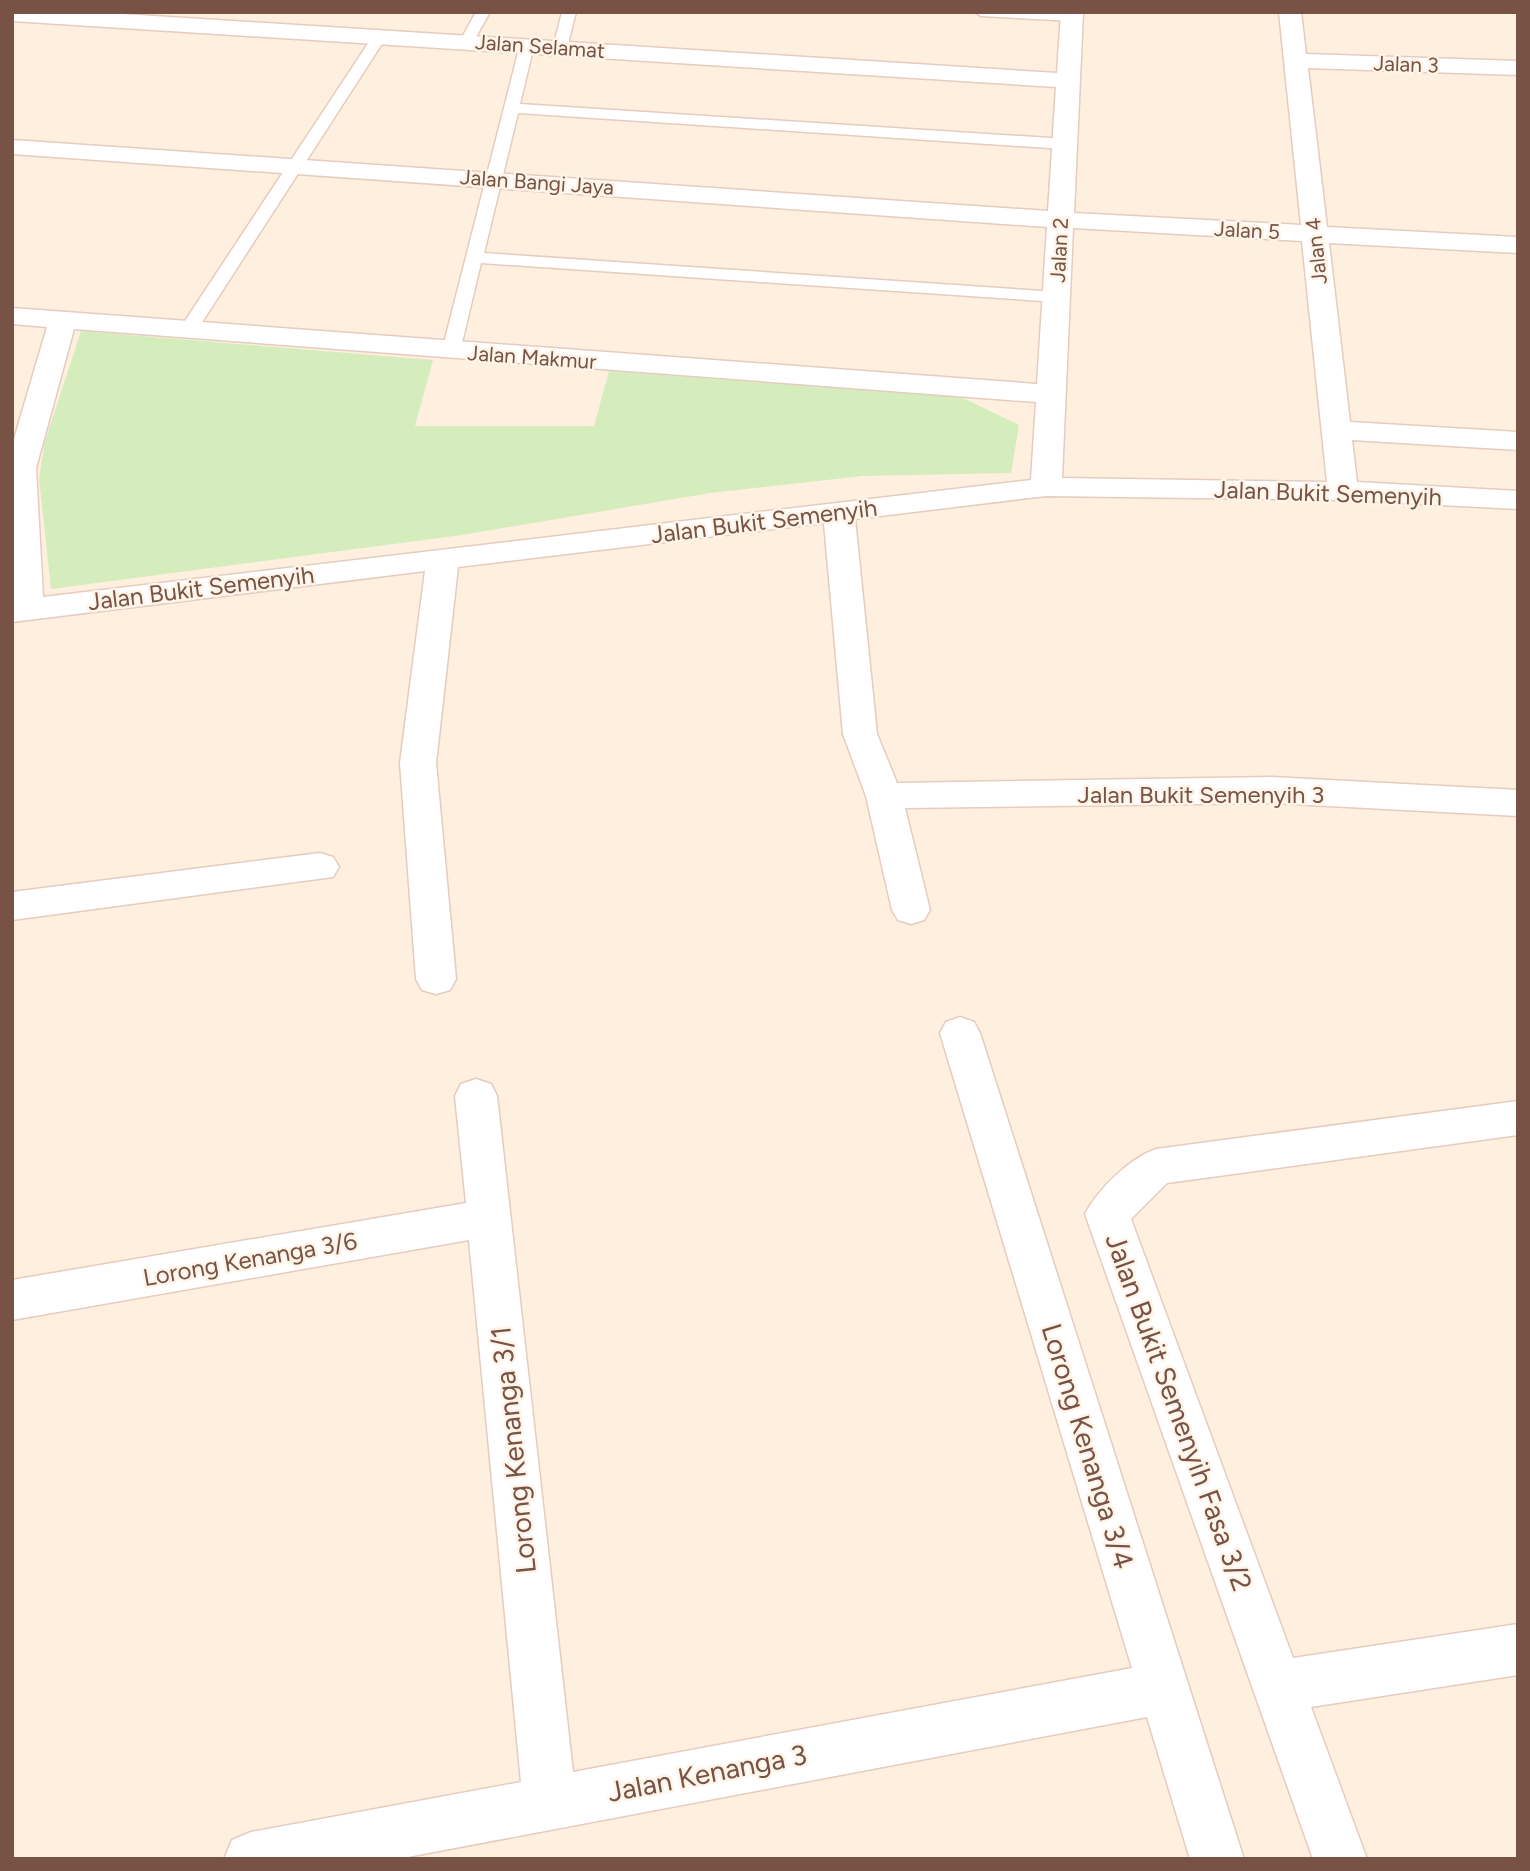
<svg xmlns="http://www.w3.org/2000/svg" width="1530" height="1871" font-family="Figtree,sans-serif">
  <rect width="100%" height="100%" fill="#feefdf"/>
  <!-- green -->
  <polygon fill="#d5edbd" points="81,331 433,360 415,426 594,426 609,371 961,397 1019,425 1011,473 862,476 710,493 462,535 51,589 39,478 45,441"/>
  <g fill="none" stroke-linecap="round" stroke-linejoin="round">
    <defs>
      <g id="service">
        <polygon points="476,12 490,12 472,44 462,44 460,41"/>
        <polygon points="562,12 576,12 567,48 560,52 553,48"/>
        <polygon points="974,12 1063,12 1079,17 1072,21 981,16"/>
        <polygon points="380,32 387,36 197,330 188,335 182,334 179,330 373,36"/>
        <polygon points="527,41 534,45 520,104 1065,139 1073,144 1065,149 518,113 484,253 1057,292 1066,297 1057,302 481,263 460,351 451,356 445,355 442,351 520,45"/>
      </g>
      <g id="minor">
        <path d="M12,12H91L1057,73L1061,12H1083L1074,213L1301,225L1279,12H1301L1306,54L1518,61V75L1308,68L1327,227L1518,237V253L1329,243L1350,422L1518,432V450L1352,440L1357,482L1518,491V509L1343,500L1046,496L855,519L877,734L897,783L1272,777L1518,790V816L1272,803L905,808L930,910L924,920L911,924L898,920L892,910L866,796L843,734L824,523L458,567L436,763L456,979L450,990L436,994L422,990L416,979L400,763L425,571L12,622V446L47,327L12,324V308L1037,384L1047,227L12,154V140L1048,211L1056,87L12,21ZM1073,228L1302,241L1327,482L1062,478ZM74,329L1036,402L1031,480L43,597L36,468Z"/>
        <polygon points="320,853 333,857 339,867 333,877 12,920 12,892"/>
        <polygon points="960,1017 974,1022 980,1033 1244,1859 1190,1859 1147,1717 397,1859 224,1859 232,1840 251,1832 521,1782 469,1240 12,1320 12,1280 466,1203 455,1096 461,1084 476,1079 491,1084 497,1096 573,1772 1132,1668 940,1033 946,1022"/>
        <path d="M1518,1101V1135L1167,1183L1131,1219L1293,1658L1518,1624V1675L1311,1707L1367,1859H1313L1085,1214C1098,1189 1130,1158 1156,1149Z"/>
      </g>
    </defs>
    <!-- service casing -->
    <use href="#service" stroke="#e5ccbe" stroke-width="3"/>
    <!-- minor casing -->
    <use href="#minor" stroke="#e5ccbe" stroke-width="3"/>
    <!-- service -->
    <use href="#service" fill="#fff" fill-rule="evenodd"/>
    <!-- minor -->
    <use href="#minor" fill="#fff" fill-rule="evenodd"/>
  </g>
  <g text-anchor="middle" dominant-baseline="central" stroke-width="5" stroke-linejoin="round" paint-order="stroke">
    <!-- far-street labels -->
    <g font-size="21" fill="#775245" stroke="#fff4e8">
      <text transform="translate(540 46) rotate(4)">Jalan Selamat</text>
      <text transform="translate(1406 64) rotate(2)">Jalan 3</text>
      <text transform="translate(537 182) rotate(4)">Jalan Bangi Jaya</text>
      <text transform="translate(1247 230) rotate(3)">Jalan 5</text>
      <text transform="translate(1059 250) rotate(-87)">Jalan 2</text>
      <text transform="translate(1316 251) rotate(-96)">Jalan 4</text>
      <text transform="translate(532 357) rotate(4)">Jalan Makmur</text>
    </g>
    <!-- street labels -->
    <g font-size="24" fill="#775245" stroke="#fff4e8">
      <text transform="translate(1328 493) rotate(2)">Jalan Bukit Semenyih</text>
      <text transform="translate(764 521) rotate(-7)">Jalan Bukit Semenyih</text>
      <text transform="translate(201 588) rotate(-7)">Jalan Bukit Semenyih</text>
      <text x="1201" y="794">Jalan Bukit Semenyih 3</text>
      <text transform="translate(250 1259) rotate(-10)">Lorong Kenanga 3/6</text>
    </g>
    <!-- near-street labels -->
    <g font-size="28" fill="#775245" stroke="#fff4e8">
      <text transform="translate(1179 1412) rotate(70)">Jalan Bukit Semenyih Fasa 3/2</text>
      <text transform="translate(1088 1446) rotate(73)">Lorong Kenanga 3/4</text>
      <text transform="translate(513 1450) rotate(-96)">Lorong Kenanga 3/1</text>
      <text transform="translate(707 1773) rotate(-11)">Jalan Kenanga 3</text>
    </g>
  </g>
  <!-- border -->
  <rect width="1530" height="1871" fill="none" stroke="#775245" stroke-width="28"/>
</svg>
